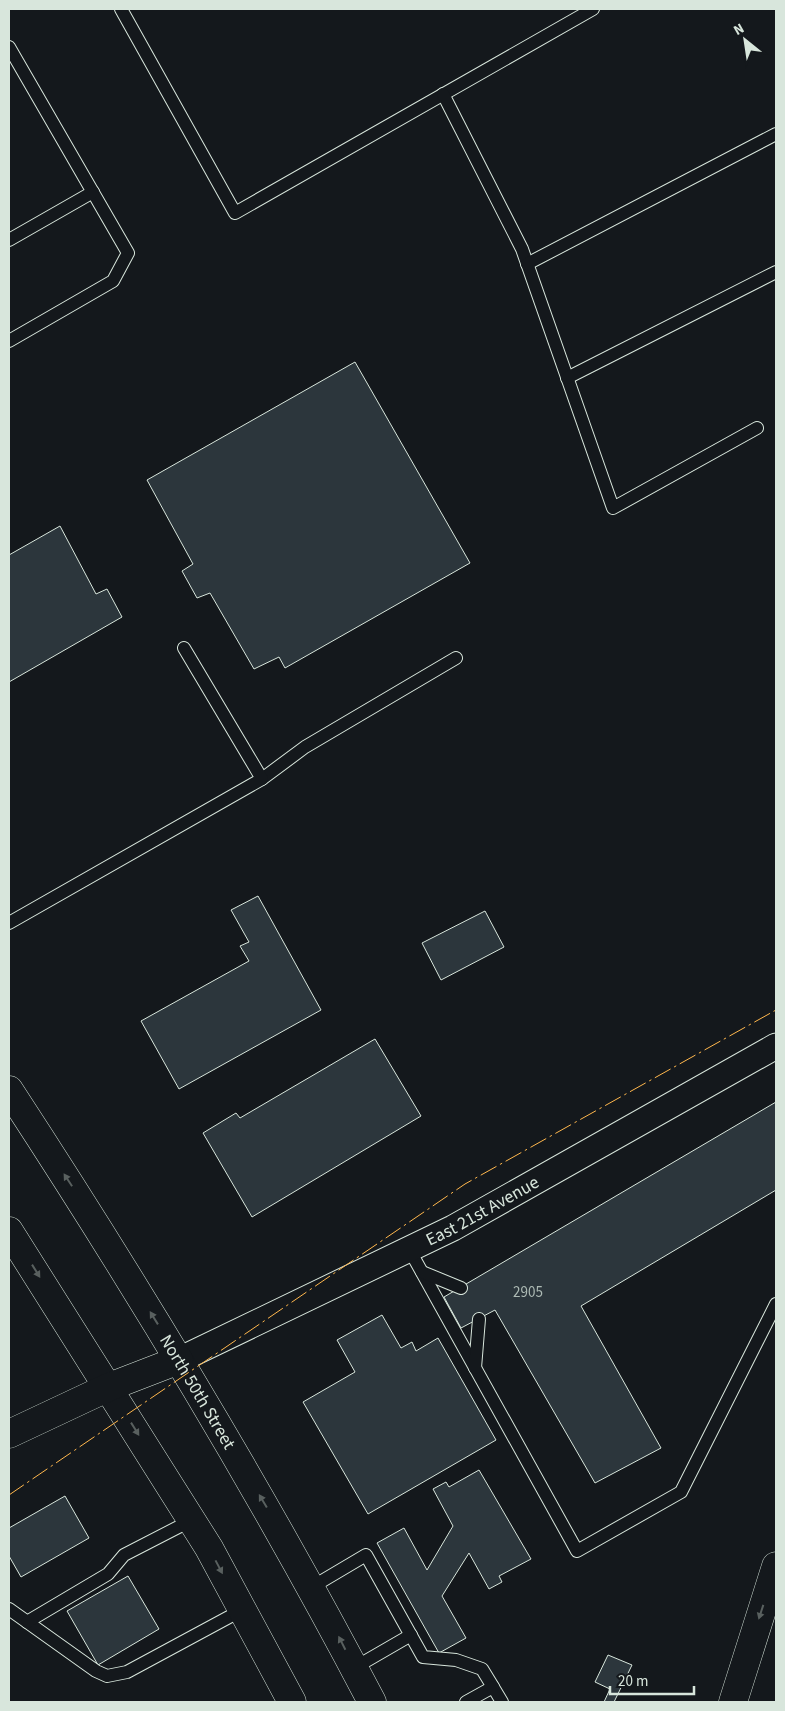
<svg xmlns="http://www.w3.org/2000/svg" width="785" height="1711" font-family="'Source Sans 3',sans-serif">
  <rect width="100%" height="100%" fill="#14181c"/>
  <!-- building -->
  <g fill="#2c363c" stroke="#d8e6dc">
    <polygon points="355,362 470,563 285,668 279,657 254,669 210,593 197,598 182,571 193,564 147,480"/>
    <polygon points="60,526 96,594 107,589 122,617 9,682 9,555"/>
    <polygon points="258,896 321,1010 179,1089 141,1021 249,961 240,946 249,942 231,910"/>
    <polygon points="485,911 504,947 441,980 422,943"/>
    <polygon points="375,1039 421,1116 252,1217 203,1133 236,1113 240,1118"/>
    <polygon points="776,1102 776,1190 581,1306 661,1448 595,1483 495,1310 461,1328 444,1297"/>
    <polygon points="382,1315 401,1348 412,1342 416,1351 438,1338 496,1440 368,1514 303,1402 355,1372 337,1340"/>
    <polygon points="479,1470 531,1559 499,1576 502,1582 489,1589 469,1553 442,1596 466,1638 439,1653 377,1543 404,1528 427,1570 453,1526 433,1489 446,1482 449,1487"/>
    <polygon points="65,1496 89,1538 21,1577 9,1556 9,1528"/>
    <polygon points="128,1576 159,1629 98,1665 67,1611"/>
    <polygon points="608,1655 632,1665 614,1702 604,1702 610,1689 595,1682"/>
  </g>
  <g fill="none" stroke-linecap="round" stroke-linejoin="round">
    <defs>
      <g id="service">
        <polyline points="121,9 235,213 593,9"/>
        <polyline points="9,47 128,253 113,281 9,341"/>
        <polyline points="443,94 522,249 613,508 757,428"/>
        <polyline points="9,240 93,192"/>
        <polyline points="527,264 776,134"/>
        <polyline points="567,378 776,272"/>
        <polyline points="262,779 305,747 456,658"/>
        <polyline points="9,923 262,779 184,648"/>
        <polyline points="409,1249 577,1551 681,1492 776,1304"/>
        <polyline points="422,1272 461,1288"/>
        <polyline points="475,1368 479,1319"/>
        <polyline points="312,1587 366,1555 423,1657 456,1660 482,1669 493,1687"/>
        <polyline points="9,1609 96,1671 107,1676 127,1672 242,1610"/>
        <polyline points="27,1622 108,1574 124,1555 192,1520"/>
        <polyline points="354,1668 411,1635"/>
        <polyline points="466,1702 493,1687 502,1702"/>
      </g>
      <g id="minor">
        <path id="s1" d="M179,1360L453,1228L776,1046"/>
      </g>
      <g id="primary">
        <path id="s2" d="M9,1090C139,1289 262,1492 372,1702"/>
        <polyline points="9,1231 209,1548 292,1702"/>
        <polyline points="9,1434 109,1387 179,1360"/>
      </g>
      <polyline id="motorway" points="733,1702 776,1566"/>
    </defs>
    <!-- service casing -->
    <use href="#service" stroke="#d8e6dc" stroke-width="14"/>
    <!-- minor casing -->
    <use href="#minor" stroke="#d8e6dc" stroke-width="27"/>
    <!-- primary casing -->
    <use href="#primary" stroke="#d8e6dc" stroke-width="29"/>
    <!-- motorway casing -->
    <use href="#motorway" stroke="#d8e6dc" stroke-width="29"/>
    <!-- service -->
    <use href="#service" stroke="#14181c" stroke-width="12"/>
    <!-- minor -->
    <use href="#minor" stroke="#14181c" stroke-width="25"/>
    <!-- primary -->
    <use href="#primary" stroke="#14181c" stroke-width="28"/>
    <!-- motorway -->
    <use href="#motorway" stroke="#14181c" stroke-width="28"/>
    <!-- power -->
    <polyline stroke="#ffb74d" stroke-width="1" stroke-dasharray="18 4 2.5 4" stroke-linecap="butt" points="9,1495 465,1184 776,1010"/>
  </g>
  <!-- one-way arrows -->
  <defs><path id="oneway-solid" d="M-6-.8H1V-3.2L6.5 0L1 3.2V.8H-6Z" transform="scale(1.25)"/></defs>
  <g fill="#59605f">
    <use href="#oneway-solid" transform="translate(68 1180) rotate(-123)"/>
    <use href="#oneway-solid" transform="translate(36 1271) rotate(58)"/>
    <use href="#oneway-solid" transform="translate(154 1318) rotate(-122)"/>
    <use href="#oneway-solid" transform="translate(135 1429) rotate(58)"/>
    <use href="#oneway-solid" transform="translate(263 1501) rotate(-121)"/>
    <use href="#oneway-solid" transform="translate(219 1567) rotate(62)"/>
    <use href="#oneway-solid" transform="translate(761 1612) rotate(108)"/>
    <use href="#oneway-solid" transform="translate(342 1643) rotate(-117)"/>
  </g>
  <g text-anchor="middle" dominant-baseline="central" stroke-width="4" stroke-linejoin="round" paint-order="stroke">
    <!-- number labels -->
    <g font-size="15" fill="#adbab4">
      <text x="528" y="1292">2905</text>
    </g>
    <!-- street labels -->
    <g font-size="18" fill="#d8e6dc" stroke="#14181c">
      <text stroke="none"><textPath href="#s1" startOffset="338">East 21st Avenue</textPath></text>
      <text stroke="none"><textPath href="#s2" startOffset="356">North 50th Street</textPath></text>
    </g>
  </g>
  <!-- border -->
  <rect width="785" height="1711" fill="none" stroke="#d8e6dc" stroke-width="20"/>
  <!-- north arrow -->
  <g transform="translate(745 40) rotate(330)" stroke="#14181c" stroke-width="4" paint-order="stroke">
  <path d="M0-4L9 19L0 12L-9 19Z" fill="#d8e6dc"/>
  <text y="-8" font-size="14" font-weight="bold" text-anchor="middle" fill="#d8e6dc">N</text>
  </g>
  <!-- scale -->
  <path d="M610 1686v8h84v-8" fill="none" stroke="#d8e6dc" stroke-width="2.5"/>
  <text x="618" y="1686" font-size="15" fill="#d8e6dc" stroke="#14181c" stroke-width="4" paint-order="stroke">20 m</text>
</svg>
